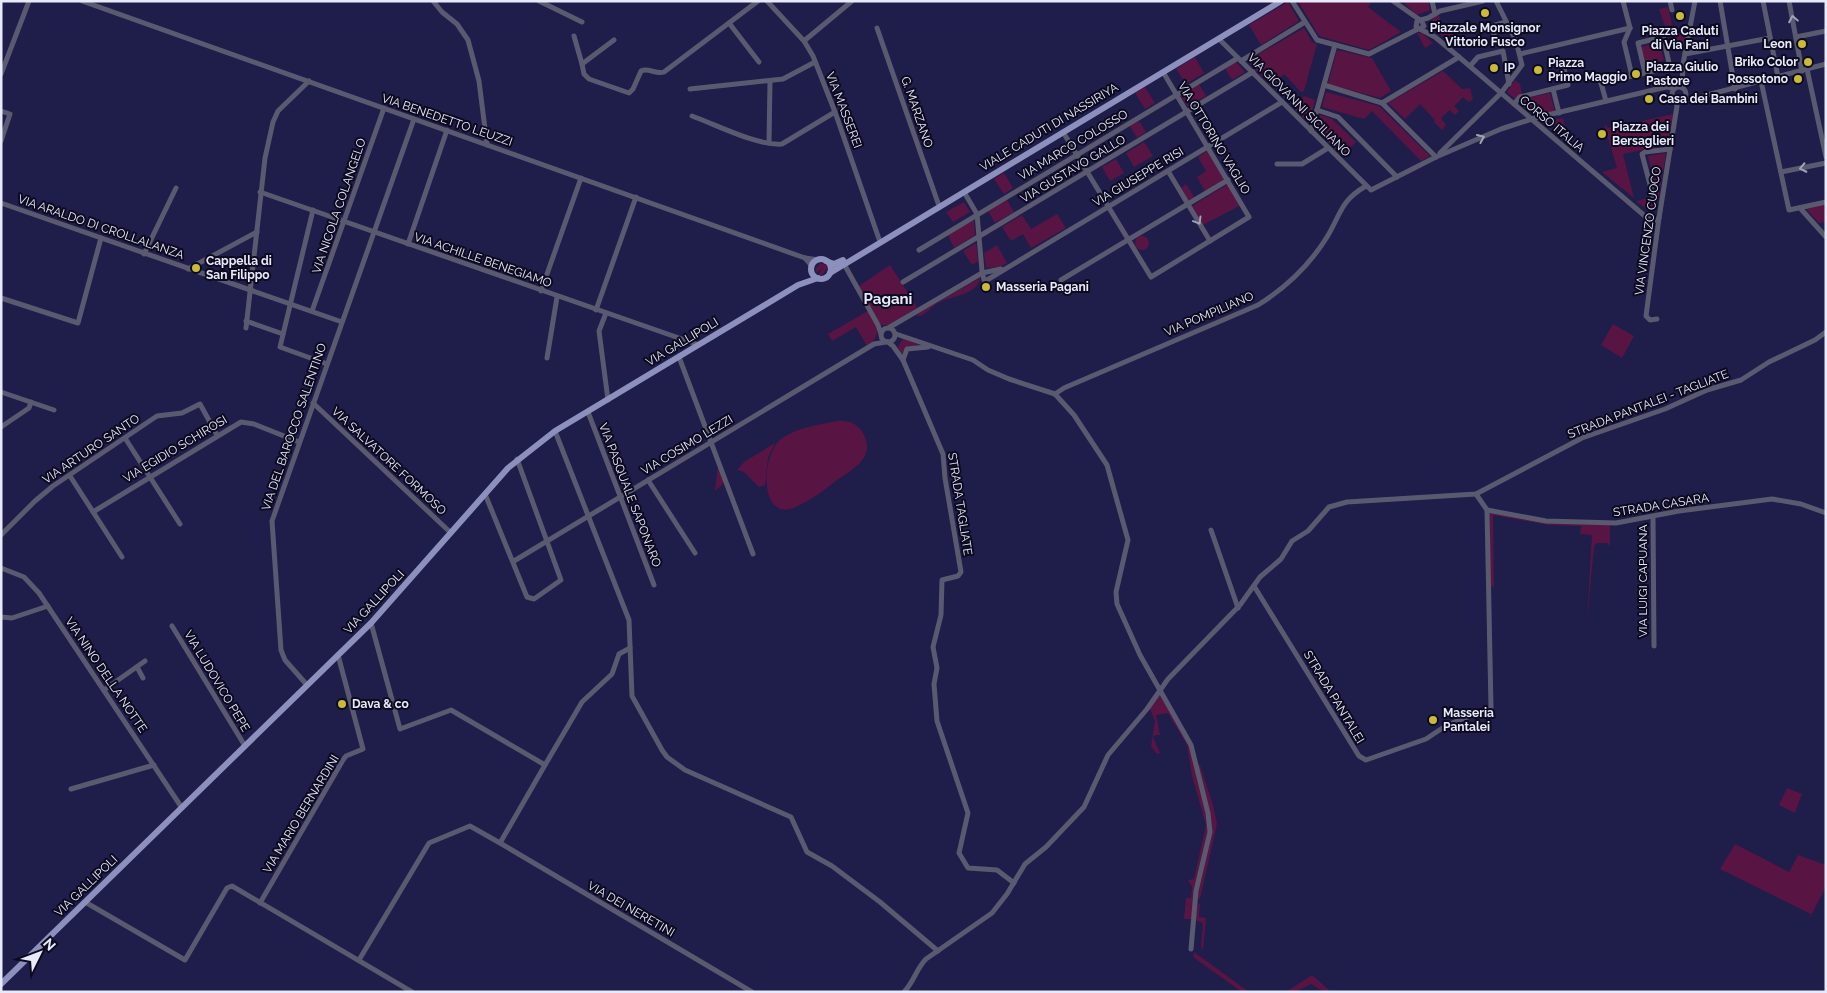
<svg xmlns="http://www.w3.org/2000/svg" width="1827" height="993" font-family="Raleway,sans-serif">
  <rect width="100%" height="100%" fill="#1f1d49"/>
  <!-- green -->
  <g fill="#581544">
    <polygon points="1298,1 1372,1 1368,7 1401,32 1369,50 1319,36"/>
    <polygon points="1408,1 1428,1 1430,10 1417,15 1405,4"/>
    <polygon points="1288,2 1299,21 1261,45 1249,25"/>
    <polygon points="1668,7 1672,25 1665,26 1659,9"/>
    <polygon points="1439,15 1443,30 1453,28 1458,45 1455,48 1431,26 1433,18"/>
    <polygon points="1687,27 1683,51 1676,49 1673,30"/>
    <polygon points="1304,28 1312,42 1317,44 1304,91 1301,92 1284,74 1272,86 1247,61"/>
    <polygon points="1417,33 1422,33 1433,43 1425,48"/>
    <polygon points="1659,42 1664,60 1645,65 1641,47"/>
    <polygon points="1337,50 1372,58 1391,91 1380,98 1328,84"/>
    <polygon points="1195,57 1204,73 1186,84 1176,69"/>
    <polygon points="1236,62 1245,72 1232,80 1225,68"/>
    <polygon points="1443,71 1462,89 1470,88 1473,99 1469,102 1463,97 1454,106 1459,111 1455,115 1450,110 1441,118 1446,125 1442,130 1434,122 1435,120 1420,104 1405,119 1388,103"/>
    <polygon points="1515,80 1520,84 1523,99 1550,93 1555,112 1535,116 1507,92"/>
    <polygon points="1199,84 1206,96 1188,107 1180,95"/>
    <polygon points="1145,87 1155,103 1145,109 1135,93"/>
    <polygon points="1326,92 1379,106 1430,156 1421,161 1372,111 1364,119 1322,107"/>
    <polygon points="1304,96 1315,100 1309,123 1293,107"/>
    <polygon points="1673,114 1667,145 1623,154 1634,198 1602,172 1617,168 1604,124 1608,128 1622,124 1624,130 1643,126 1642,121"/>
    <polygon points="1320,115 1332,119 1356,142 1342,156 1317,130"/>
    <polygon points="1563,118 1566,131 1556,133 1553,120"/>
    <polygon points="1139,121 1146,132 1137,138 1130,126"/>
    <polygon points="1144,142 1153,156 1134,167 1126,153"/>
    <polygon points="1207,151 1224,179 1205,191 1197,177 1206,171 1198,157"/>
    <polygon points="1666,153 1657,207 1653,210 1648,210 1636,201 1657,196 1648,156"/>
    <polygon points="1116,159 1124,173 1110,181 1102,167"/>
    <polygon points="1004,173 1013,188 1004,194 994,179"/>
    <polygon points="1186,184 1194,197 1188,201 1181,188"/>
    <polygon points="1228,184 1241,205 1203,225 1192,206"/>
    <polygon points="1007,200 1014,212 995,223 988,211"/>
    <polygon points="964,202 970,212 953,222 946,212"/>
    <polygon points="1826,204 1826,222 1819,223 1806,209"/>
    <polygon points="1057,214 1066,228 1031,248 1023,234 1011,241 1002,227 1022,215 1031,229"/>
    <polygon points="974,220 975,235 954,248 948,235"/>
    <circle cx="1142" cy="243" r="7"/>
    <polygon points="976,243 978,261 972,265 963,251"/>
    <polygon points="997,245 1007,263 1000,267 986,268 984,253"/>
    <polygon points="821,263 826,265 827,269 822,275 819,275 822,268 817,273 815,269"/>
    <polygon points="890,265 917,307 892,325 881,325 859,286"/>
    <path d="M980,278C978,295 950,296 938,303C931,307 923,318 916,316L919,313Z"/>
    <path d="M868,311C876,325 884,335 867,346L856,327L832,341L828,334Z"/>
    <polygon points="1613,324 1634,336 1622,358 1601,345"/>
    <polygon points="902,340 904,339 922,346 906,348 901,355 898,347"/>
    <path d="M837,421C848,420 857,423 863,433C878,460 848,471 832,484C822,492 812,499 800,505C759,528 760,457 780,440C794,428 819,425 837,421Z"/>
    <polygon points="775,443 768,458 765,485 759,487 744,472 737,470 744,462"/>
    <polygon points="718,466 724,483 716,490 715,490"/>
    <polygon points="1490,513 1546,522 1610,525 1610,546 1607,543 1597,543 1594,546 1587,620 1592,535 1580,534 1581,526 1549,525 1493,515 1494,588 1490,584"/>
    <polygon points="1159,694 1189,743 1209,826 1192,919 1184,919 1186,898 1191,898 1192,887 1188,880 1194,879 1206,825 1192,776 1187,745 1168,713 1156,715 1160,735 1155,735 1153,737 1160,753 1157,754 1151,746 1155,721 1150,709"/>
    <polygon points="1198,765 1200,765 1213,805 1217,824 1200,899 1196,898 1211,829"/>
    <polygon points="1787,788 1802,794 1795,813 1779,805"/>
    <polygon points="1735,844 1789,872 1798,855 1826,865 1826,887 1806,925 1811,914 1720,869"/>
    <polygon points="1198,902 1200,905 1199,917 1206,918 1203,951 1201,947 1203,923 1195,920"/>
    <polygon points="1194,952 1249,992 1242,992 1193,957"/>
    <polygon points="1312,975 1331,992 1324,992 1311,984 1295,992 1286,992"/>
  </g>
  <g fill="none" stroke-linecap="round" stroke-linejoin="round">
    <!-- minor -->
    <g stroke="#595a70" stroke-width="5">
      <polyline points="82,1 805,258 819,260"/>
      <polyline points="433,1 442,12 457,24 468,40 479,81 487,145"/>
      <polyline points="539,1 582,22"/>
      <polyline points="767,1 804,41 813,56 835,112 879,239"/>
      <polyline points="1292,1 1317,40 1369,54 1418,29"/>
      <polyline points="1393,1 1420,20"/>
      <polyline points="1432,1 1435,14"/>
      <polyline points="1623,1 1630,28"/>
      <polyline points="1670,1 1672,10"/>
      <polyline points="1720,1 1735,89"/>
      <polyline points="1763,1 1778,77"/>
      <polyline points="1789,1 1802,71"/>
      <polyline points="1421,20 1424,26 1420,29 1416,27 1417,21 1428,18 1440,11 1483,1"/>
      <polyline points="729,23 759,62"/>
      <polyline points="877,28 938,203"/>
      <polyline points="1630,28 1624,42 1632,76"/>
      <polyline points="1420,29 1435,37 1459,57 1646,217 1656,220 1659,218"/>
      <polyline points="574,36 582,64"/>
      <polyline points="1796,37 1826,31"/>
      <polyline points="1219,39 1371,190 1436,157 1501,129 1535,118 1666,87 1675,88"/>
      <polyline points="1495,39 1492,26 1506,22"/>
      <path d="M614,40L582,64L584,74L589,79L629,93L633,89L641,71C648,67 656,75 664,72L758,1"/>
      <polyline points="804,41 852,1"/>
      <polyline points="1520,54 1630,28"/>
      <polyline points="1685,54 1770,38"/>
      <polyline points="1241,61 1305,22"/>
      <polyline points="1470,66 1478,57 1503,51 1509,84"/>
      <polyline points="1670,67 1663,37 1638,43 1645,73 1683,64"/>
      <polyline points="1807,69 1826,157"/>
      <polyline points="1,74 29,1"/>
      <polyline points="1597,78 1601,83 1606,101"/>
      <polyline points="1761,81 1789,210 1826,202"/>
      <polyline points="1601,83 1645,73"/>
      <polyline points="1324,85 1382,103 1459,57"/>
      <circle cx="1679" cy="94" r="7"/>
      <polyline points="1682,88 1683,64 1695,1"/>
      <polyline points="690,89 783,79 815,62"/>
      <polyline points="1553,89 1559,113"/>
      <polyline points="1683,100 1688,100 1826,64"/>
      <polyline points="1382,103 1436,157"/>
      <polyline points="1514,104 1520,97 1568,85 1562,61"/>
      <polyline points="1317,110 1338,117 1397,177"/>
      <polyline points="1,111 10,114 1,141"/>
      <path d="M692,116C717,125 757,146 782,144L835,112"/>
      <polyline points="1311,131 1335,45"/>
      <polyline points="1063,132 1151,277 1249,217 1163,72"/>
      <polyline points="769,143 770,81"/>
      <polyline points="1440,153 1501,93 1522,65 1516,41 1496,1"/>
      <polyline points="1277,164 1302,164 1328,148"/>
      <polyline points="1168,171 1210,241"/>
      <polyline points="1781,172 1826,163"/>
      <polyline points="260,192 699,345"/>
      <polyline points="964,192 977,214 982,271 984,280 987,280 1282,102"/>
      <polyline points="1653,196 1642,154 1645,152 1670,149"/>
      <polyline points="1,203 342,322"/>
      <polyline points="1800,208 1826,237"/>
      <polyline points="313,210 280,347 327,364"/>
      <polyline points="408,244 447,130"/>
      <polyline points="919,250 1238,58"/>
      <polyline points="144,254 176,188"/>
      <polyline points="805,258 812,266"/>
      <polyline points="844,264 878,325 881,334"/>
      <polyline points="188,269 257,232"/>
      <polyline points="1061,280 1228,180"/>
      <polyline points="903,282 1253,72"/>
      <polyline points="541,291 581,178"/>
      <polyline points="1,298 78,323 101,238"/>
      <polyline points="596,310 636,197"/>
      <polyline points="312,311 384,108"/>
      <polyline points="606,313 599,331 608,400"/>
      <polyline points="1657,319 1650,320 1646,316 1659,218 1677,106 1675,100"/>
      <polyline points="246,321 283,334"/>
      <polyline points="890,327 982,273 1001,269"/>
      <circle cx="888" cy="335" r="7"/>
      <polyline points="246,328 265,158 273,122 278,111 309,81"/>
      <polyline points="896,334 973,360 988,370 1009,379 1055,394 1074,415 1107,465 1128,540 1116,592 1117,604 1140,655 1191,745 1208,813 1210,832 1196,891 1191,949"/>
      <polyline points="888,342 893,346 903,360 943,454 945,478 961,572 958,576 942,580 941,615 933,647 937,668 934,684 937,721 968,813 959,853 968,868 997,870 1014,883"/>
      <polyline points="679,357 753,554"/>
      <polyline points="547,358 557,297"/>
      <polyline points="903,360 907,349 928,347"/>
      <polyline points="1,392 54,410"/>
      <path d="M1055,394L1064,388L1258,305C1287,287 1309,266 1327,237C1341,214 1340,201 1366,186"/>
      <polyline points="313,403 451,533"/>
      <polyline points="588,412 654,585"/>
      <polyline points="1,427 29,408 31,402"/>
      <polyline points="555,431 629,620 632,696 662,750 667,757 685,770 791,817 807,852 832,866 880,902 938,951"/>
      <polyline points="125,438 180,524"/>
      <polyline points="70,476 122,557"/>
      <polyline points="648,480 695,553"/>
      <polyline points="485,494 527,597 534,599 561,580 517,459"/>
      <polyline points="1476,494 1487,510 1546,521 1616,523 1679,511 1772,499 1801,504 1826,513"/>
      <polyline points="93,512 241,422 254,424 299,442"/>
      <polyline points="1653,517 1654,646"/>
      <polyline points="1211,530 1238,608"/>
      <polyline points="1,535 35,501 53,486 157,416 182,413 200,404 217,435"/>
      <polyline points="514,561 874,344 886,342"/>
      <polyline points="1,568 24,577 39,593 182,808"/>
      <polyline points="1254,586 1359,756 1366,760 1426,739 1447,725 1491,708 1487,510"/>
      <polyline points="1,617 12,618 48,606"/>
      <polyline points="172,626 245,746"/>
      <polyline points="137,667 143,678"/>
      <polyline points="307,685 285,660 281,650 272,521 414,119"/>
      <polyline points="104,690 145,661"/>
      <polyline points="545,765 582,702 612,674 619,654 630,648"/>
      <polyline points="71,789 154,765"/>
      <polyline points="500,843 752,992"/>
      <polyline points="85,902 185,960 227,888 232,886 412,992"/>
      <polyline points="260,903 343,760 346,756 363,749 338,655"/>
      <polyline points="359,960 429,843 470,826 500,843 545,765 451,710 400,729 371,623"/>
      <path d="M904,992C914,982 916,969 926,959L992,913L1007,894L1025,864L1046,847L1084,807L1108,755L1147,709L1168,679L1240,605L1260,577L1281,559L1292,541L1308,531L1329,507L1347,502L1476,494L1582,438L1665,409L1707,390L1741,380L1769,362L1815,340L1826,332"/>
    </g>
    <!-- major -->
    <g stroke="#8d90bd" stroke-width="6">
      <circle cx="821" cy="269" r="10"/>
      <polyline points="826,261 834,264 843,260"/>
      <polyline points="830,273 1281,1"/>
      <polyline points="1,984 371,623 508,468 555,431 798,285 818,278"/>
    </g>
  </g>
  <!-- one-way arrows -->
  <defs><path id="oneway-chevron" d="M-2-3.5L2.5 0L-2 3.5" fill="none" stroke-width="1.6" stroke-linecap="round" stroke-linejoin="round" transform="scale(1.25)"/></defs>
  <g stroke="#a0a2b6">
    <use href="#oneway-chevron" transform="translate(1793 19) rotate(-101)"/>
    <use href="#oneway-chevron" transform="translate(1481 138) rotate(-23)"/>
    <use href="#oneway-chevron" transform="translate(1803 168) rotate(168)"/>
    <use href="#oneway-chevron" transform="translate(1198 221) rotate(59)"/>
  </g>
  <!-- markers -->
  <g fill="#caba3a" stroke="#0b0a1e" stroke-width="2">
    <circle cx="1485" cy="13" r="5"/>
    <circle cx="1680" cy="16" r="5"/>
    <circle cx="1802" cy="44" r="5"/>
    <circle cx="1808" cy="62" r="5"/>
    <circle cx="1494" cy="68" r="5"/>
    <circle cx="1538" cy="70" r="5"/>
    <circle cx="1636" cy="74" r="5"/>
    <circle cx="1798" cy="79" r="5"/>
    <circle cx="1649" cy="99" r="5"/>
    <circle cx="1602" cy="134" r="5"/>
    <circle cx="196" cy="268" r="5"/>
    <circle cx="986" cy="287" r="5"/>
    <circle cx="342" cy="704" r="5"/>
    <circle cx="1433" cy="720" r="5"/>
  </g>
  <g text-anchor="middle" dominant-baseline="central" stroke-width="4" stroke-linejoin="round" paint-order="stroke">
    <!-- poi labels -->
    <g font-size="12" font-weight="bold" fill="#e8eafb" stroke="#0b0a1e" text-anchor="start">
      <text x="1485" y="28" text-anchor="middle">Piazzale Monsignor<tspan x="1485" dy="14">Vittorio Fusco</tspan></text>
      <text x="1680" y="31" text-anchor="middle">Piazza Caduti<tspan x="1680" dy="14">di Via Fani</tspan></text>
      <text x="1792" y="44" text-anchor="end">Leon</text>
      <text x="1798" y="62" text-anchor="end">Briko Color</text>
      <text x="1548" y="63">Piazza<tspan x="1548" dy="14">Primo Maggio</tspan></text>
      <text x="1646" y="67">Piazza Giulio<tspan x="1646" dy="14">Pastore</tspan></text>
      <text x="1504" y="68">IP</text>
      <text x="1788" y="79" text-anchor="end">Rossotono</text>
      <text x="1659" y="99">Casa dei Bambini</text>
      <text x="1612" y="127">Piazza dei<tspan x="1612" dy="14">Bersaglieri</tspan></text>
      <text x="206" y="261">Cappella di<tspan x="206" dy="14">San Filippo</tspan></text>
      <text x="996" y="287">Masseria Pagani</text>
      <text x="352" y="704">Dava &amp; co</text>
      <text x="1443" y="713">Masseria<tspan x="1443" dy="14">Pantalei</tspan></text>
    </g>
    <!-- street labels -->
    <g font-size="12" fill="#e8eafb" stroke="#0b0a1e">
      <text transform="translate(1299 105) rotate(45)">VIA GIOVANNI SICILIANO</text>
      <text transform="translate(844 110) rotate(69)">VIA MASSEREI</text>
      <text transform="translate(917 112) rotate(71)">G. MARZANO</text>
      <text transform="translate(447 120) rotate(19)">VIA BENEDETTO LEUZZI</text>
      <text transform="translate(1552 124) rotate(40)">CORSO ITALIA</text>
      <text transform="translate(1049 127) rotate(-31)">VIALE CADUTI DI NASSIRIYA</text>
      <text transform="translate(1214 138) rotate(59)">VIA OTTORINO VAGLIO</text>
      <text transform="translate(1073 145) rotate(-31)">VIA MARCO COLOSSO</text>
      <text transform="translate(1073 169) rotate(-31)">VIA GUSTAVO GALLO</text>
      <text transform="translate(1138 177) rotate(-31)">VIA GIUSEPPE RISI</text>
      <text transform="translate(339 206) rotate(-71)">VIA NICOLA COLANGELO</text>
      <text transform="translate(101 227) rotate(19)">VIA ARALDO DI CROLLALANZA</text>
      <text transform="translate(1648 231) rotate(-82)">VIA VINCENZO CUOCO</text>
      <text transform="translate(483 260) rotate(19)">VIA ACHILLE BENEGIAMO</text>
      <text transform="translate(1209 314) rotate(-23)">VIA POMPILIANO</text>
      <text transform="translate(682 342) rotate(-31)">VIA GALLIPOLI</text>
      <text transform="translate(1648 404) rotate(-21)">STRADA PANTALEI - TAGLIATE</text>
      <text transform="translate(294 427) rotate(-71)">VIA DEL BAROCCO SALENTINO</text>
      <text transform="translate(687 445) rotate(-31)">VIA COSIMO LEZZI</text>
      <text transform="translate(91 449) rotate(-34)">VIA ARTURO SANTO</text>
      <text transform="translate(175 449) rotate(-31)">VIA EGIDIO SCHIROSI</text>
      <text transform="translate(389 461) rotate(43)">VIA SALVATORE FORMOSO</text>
      <text transform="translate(630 495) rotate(69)">VIA PASQUALE SAPONARO</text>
      <text transform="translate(960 504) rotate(81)">STRADA TAGLIATE</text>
      <text transform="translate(1661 505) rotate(-9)">STRADA CASARA</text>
      <text transform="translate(1643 581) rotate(-90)">VIA LUIGI CAPUANA</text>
      <text transform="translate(374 602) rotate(-47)">VIA GALLIPOLI</text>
      <text transform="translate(106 675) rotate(56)">VIA NINO DELLA NOTTE</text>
      <text transform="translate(217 681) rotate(59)">VIA LUDOVICO PEPE</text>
      <text transform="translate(1334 697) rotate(59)">STRADA PANTALEI</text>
      <text transform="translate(301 814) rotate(-59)">VIA MARIO BERNARDINI</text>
      <text transform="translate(86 886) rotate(-44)">VIA GALLIPOLI</text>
      <text transform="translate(631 909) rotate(30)">VIA DEI NERETINI</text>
    </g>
    <!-- quarter labels -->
    <g font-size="15" font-weight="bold" fill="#e8eafb" stroke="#0b0a1e">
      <text x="888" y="299">Pagani</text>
    </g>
  </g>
  <!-- border -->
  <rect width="1827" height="993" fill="none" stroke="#e8eafb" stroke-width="5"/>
  <!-- north arrow -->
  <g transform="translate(40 953) rotate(48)" stroke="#0b0a1e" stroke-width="4" paint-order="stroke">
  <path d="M0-4L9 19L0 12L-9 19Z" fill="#e8eafb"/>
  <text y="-8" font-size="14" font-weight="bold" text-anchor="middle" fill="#e8eafb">N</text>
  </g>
</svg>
